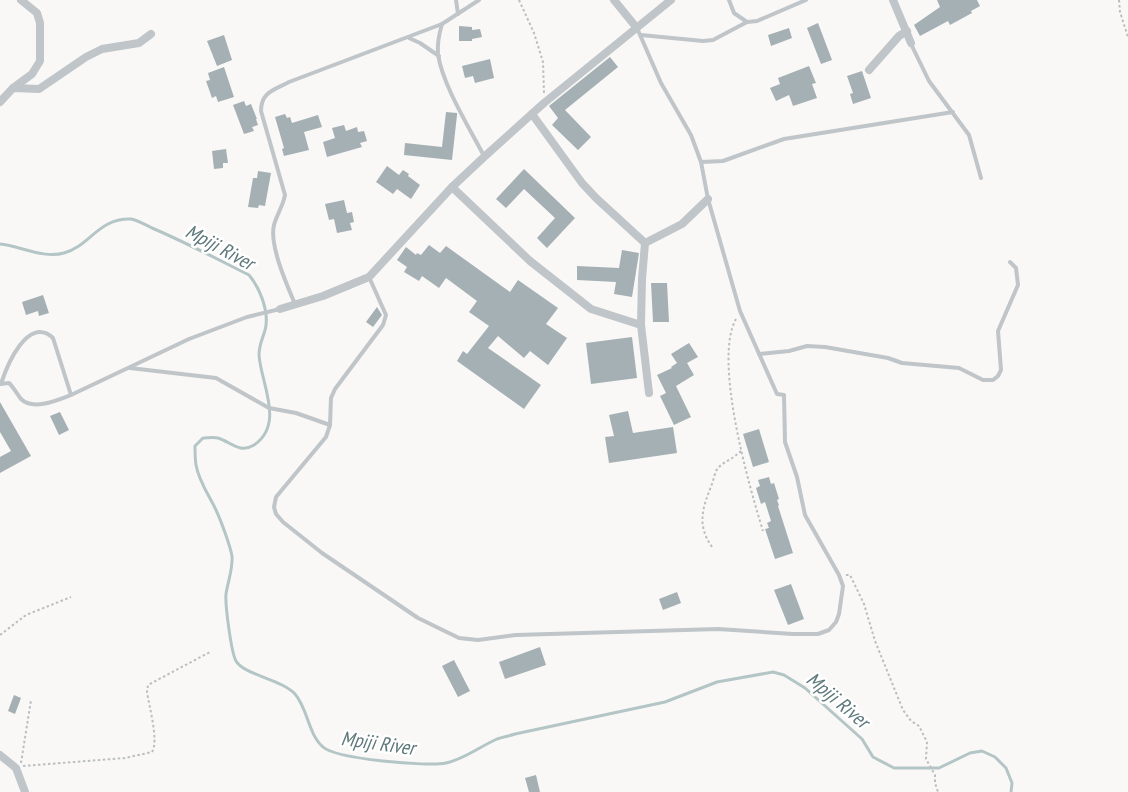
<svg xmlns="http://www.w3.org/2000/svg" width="1128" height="792" font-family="'PT Sans Narrow',sans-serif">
  <rect width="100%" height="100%" fill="#f9f8f6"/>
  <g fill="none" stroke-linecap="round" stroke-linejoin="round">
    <!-- stream -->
    <path stroke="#b4c5c6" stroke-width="3" d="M0,244C20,246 44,259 64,253C90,246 98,218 131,219C137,220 146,225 152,228C185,242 217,259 249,275C259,287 268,308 266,325C265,335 259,342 259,355C261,384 285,424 254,445C240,454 231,442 218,438C214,437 207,438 203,438L195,446C195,452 195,459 196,465C199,482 209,495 216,510C221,521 230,545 232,556C233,569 228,581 226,594C225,604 231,652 236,661C244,675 281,679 295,694C308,709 308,734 323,747C336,759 428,767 446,763C465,759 479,747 497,739C503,737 509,736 515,734L665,702L717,682L773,672L784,675L805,688L862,739L873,757L894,768H939L970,753L982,751L995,757L1006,768L1012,783L1011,792"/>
  </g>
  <!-- building -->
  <g fill="#a4b0b4">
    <polygon points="937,0 977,0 980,6 971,11 972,13 950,25 948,21 920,36 914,25 940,7"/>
    <polygon points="818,23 832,60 821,64 807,28"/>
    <polygon points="459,26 472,27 472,30 480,29 482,37 472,39 472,41 459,41"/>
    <polygon points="789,28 792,38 771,46 768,35"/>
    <polygon points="224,35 232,60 217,66 207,41"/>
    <polygon points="610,57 618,67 565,110 591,137 578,150 552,125 558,118 549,106"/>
    <polygon points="490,59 494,78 475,83 473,76 465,78 462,66"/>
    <polygon points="809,66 816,83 812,84 817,98 793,106 789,95 776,101 770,88 780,84 778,78"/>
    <polygon points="224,67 234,97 218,102 216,96 212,98 206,81 210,80 208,73"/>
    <polygon points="862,71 871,98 853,104 850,94 853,93 847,76"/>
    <polygon points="244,101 246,106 251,104 257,119 256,119 258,125 252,127 254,131 244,134 233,105"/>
    <polygon points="446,112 457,113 457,115 452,160 404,155 405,143 442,147"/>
    <polygon points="285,114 287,118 290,117 292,123 318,115 322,127 304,132 309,150 284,156 282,149 284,148 275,117"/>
    <polygon points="344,125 346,131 357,127 358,132 364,131 367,141 360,143 362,147 327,157 323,142 335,138 332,128"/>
    <polygon points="226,149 228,163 223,163 223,168 214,169 212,151"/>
    <polygon points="387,166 399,175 403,170 409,174 408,176 420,185 411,199 397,189 393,194 376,182"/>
    <polygon points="524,169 575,218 547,248 537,238 555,218 524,189 506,208 496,199"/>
    <polygon points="258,171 271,173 265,206 259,205 258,208 248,207 253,178 257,178"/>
    <polygon points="344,200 347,213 352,212 354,222 350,223 352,230 337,233 334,219 329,220 325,204"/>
    <polygon points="429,245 440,253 446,246 510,292 518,280 558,308 546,324 567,338 548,365 530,351 524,358 498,336 488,348 541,385 524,409 457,361 463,351 467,354 489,326 469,312 477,301 446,278 439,288 422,276 419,281 404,272 407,267 397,260 406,247 416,255 417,253 421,255"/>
    <polygon points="622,250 639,253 632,297 614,294 616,282 577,280 577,266 619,268"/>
    <polygon points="651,283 667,283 669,322 653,322"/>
    <polygon points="43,295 49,313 39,316 38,311 26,315 22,302"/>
    <polygon points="377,307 382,315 373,327 366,322"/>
    <polygon points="632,337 637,378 591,384 586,343"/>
    <polygon points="689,343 698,357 687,363 694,375 676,386 691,417 674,425 660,396 666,393 657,375 672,368 671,367 677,363 671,354"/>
    <polygon points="0,402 31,456 0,473 0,457 11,451 0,432"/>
    <polygon points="628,411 633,433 673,427 677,453 609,463 605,437 614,436 609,415"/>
    <polygon points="60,412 69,430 59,435 50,416"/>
    <polygon points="759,429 769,462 753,467 743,434"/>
    <polygon points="769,477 771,484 774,483 779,499 777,500 779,505 778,506 793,553 775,559 765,529 769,528 767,523 771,521 765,502 761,504 756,488 760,486 758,480"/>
    <polygon points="791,584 804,619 788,625 774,590"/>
    <polygon points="677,592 681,603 663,610 659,599"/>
    <polygon points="540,647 546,665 505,679 499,662"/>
    <polygon points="454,660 470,691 458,697 442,666"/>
    <polygon points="14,695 21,698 15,714 8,711"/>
    <polygon points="536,775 540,792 529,792 525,778"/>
  </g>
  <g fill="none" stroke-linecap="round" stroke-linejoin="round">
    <!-- path -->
    <g stroke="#babec0" stroke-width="2" stroke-dasharray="2.5 2.5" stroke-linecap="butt">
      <polyline points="519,0 534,33 543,62 544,93"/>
      <polyline points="1119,0 1120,12 1128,37"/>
      <path d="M736,319C713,360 749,486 763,531"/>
      <path d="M712,547C696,524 703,507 712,484C714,479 715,470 719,467C725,461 733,459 741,451"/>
      <polyline points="846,575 850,575 864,604 875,641 903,710 911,721 919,726 927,742 926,759 935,775 935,783 938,792"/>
      <polyline points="0,635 26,615 71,597"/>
      <polyline points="21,763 31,700"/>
      <path d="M23,766L125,758L152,752C159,741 149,706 147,692L148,685L210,652"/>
    </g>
    <!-- service -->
    <g stroke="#bfc5c8" stroke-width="4">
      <polyline points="456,0 458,14"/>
      <polyline points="729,0 734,13 747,22 757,21 806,0"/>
      <path d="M442,24C439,34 437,43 438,54C442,84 470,129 484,156"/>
      <polyline points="641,35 703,41 713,40 747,22"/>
      <polyline points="409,38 420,43 439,56"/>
      <polyline points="911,44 929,81 969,135 981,178"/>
      <polyline points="701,162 723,161 784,139 953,112"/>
      <polyline points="369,277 386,315 383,325 335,389 331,398 330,425 326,437 276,497 274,507 276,514 283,522 322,553 418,618 459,638 478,640 516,635 718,629 793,634 818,634 829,630 836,622 839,614 843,586 839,575 805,515 797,477 785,442 784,395 777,394 740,311 708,199 701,162 691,135 661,83 637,28"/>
      <path d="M295,304C287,285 269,245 274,225C277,214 283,206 285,195L261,111C261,92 274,90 289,82L442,24L479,0"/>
      <polyline points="759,354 789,351 807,346 825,347 888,358 902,363 959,368 983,380 993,380 998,376 1001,370 998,331 1018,285 1016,268 1010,262"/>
      <polyline points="130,368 216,378 269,408 296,413 330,425"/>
      <path d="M0,384L9,383C14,388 17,394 21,399C33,411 58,400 71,395L189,339L247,317L280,309"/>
      <path d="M1,384C7,365 28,315 53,338L71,395"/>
    </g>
    <!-- minor -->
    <g stroke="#bfc5c8" stroke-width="8">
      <polyline points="614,0 636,27"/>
      <polyline points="893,0 911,43"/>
      <polyline points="869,70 899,36 907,31"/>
      <polyline points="13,88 32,74 40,61 40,23 37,13 21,0"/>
      <polyline points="0,102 13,88 39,89 86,57 102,49 139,43 151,34"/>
      <polyline points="532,114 582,183 596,198 645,243"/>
      <polyline points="452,187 530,261 591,309 641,325"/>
      <polyline points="280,309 323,296 369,277 452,187 484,157 544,103 671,0"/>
      <polyline points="649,393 641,325 642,279 645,243 682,224 708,199"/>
      <polyline points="0,755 16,768 25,792"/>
    </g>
  </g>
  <g text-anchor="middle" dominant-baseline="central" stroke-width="5" stroke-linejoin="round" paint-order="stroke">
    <!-- water labels -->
    <g font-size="20" font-style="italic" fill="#5e787b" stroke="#fff">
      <text transform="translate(220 247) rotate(28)">Mpiji River</text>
      <text transform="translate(838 700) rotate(40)">Mpiji River</text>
      <text transform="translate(378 743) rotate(8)">Mpiji River</text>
    </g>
  </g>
</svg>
